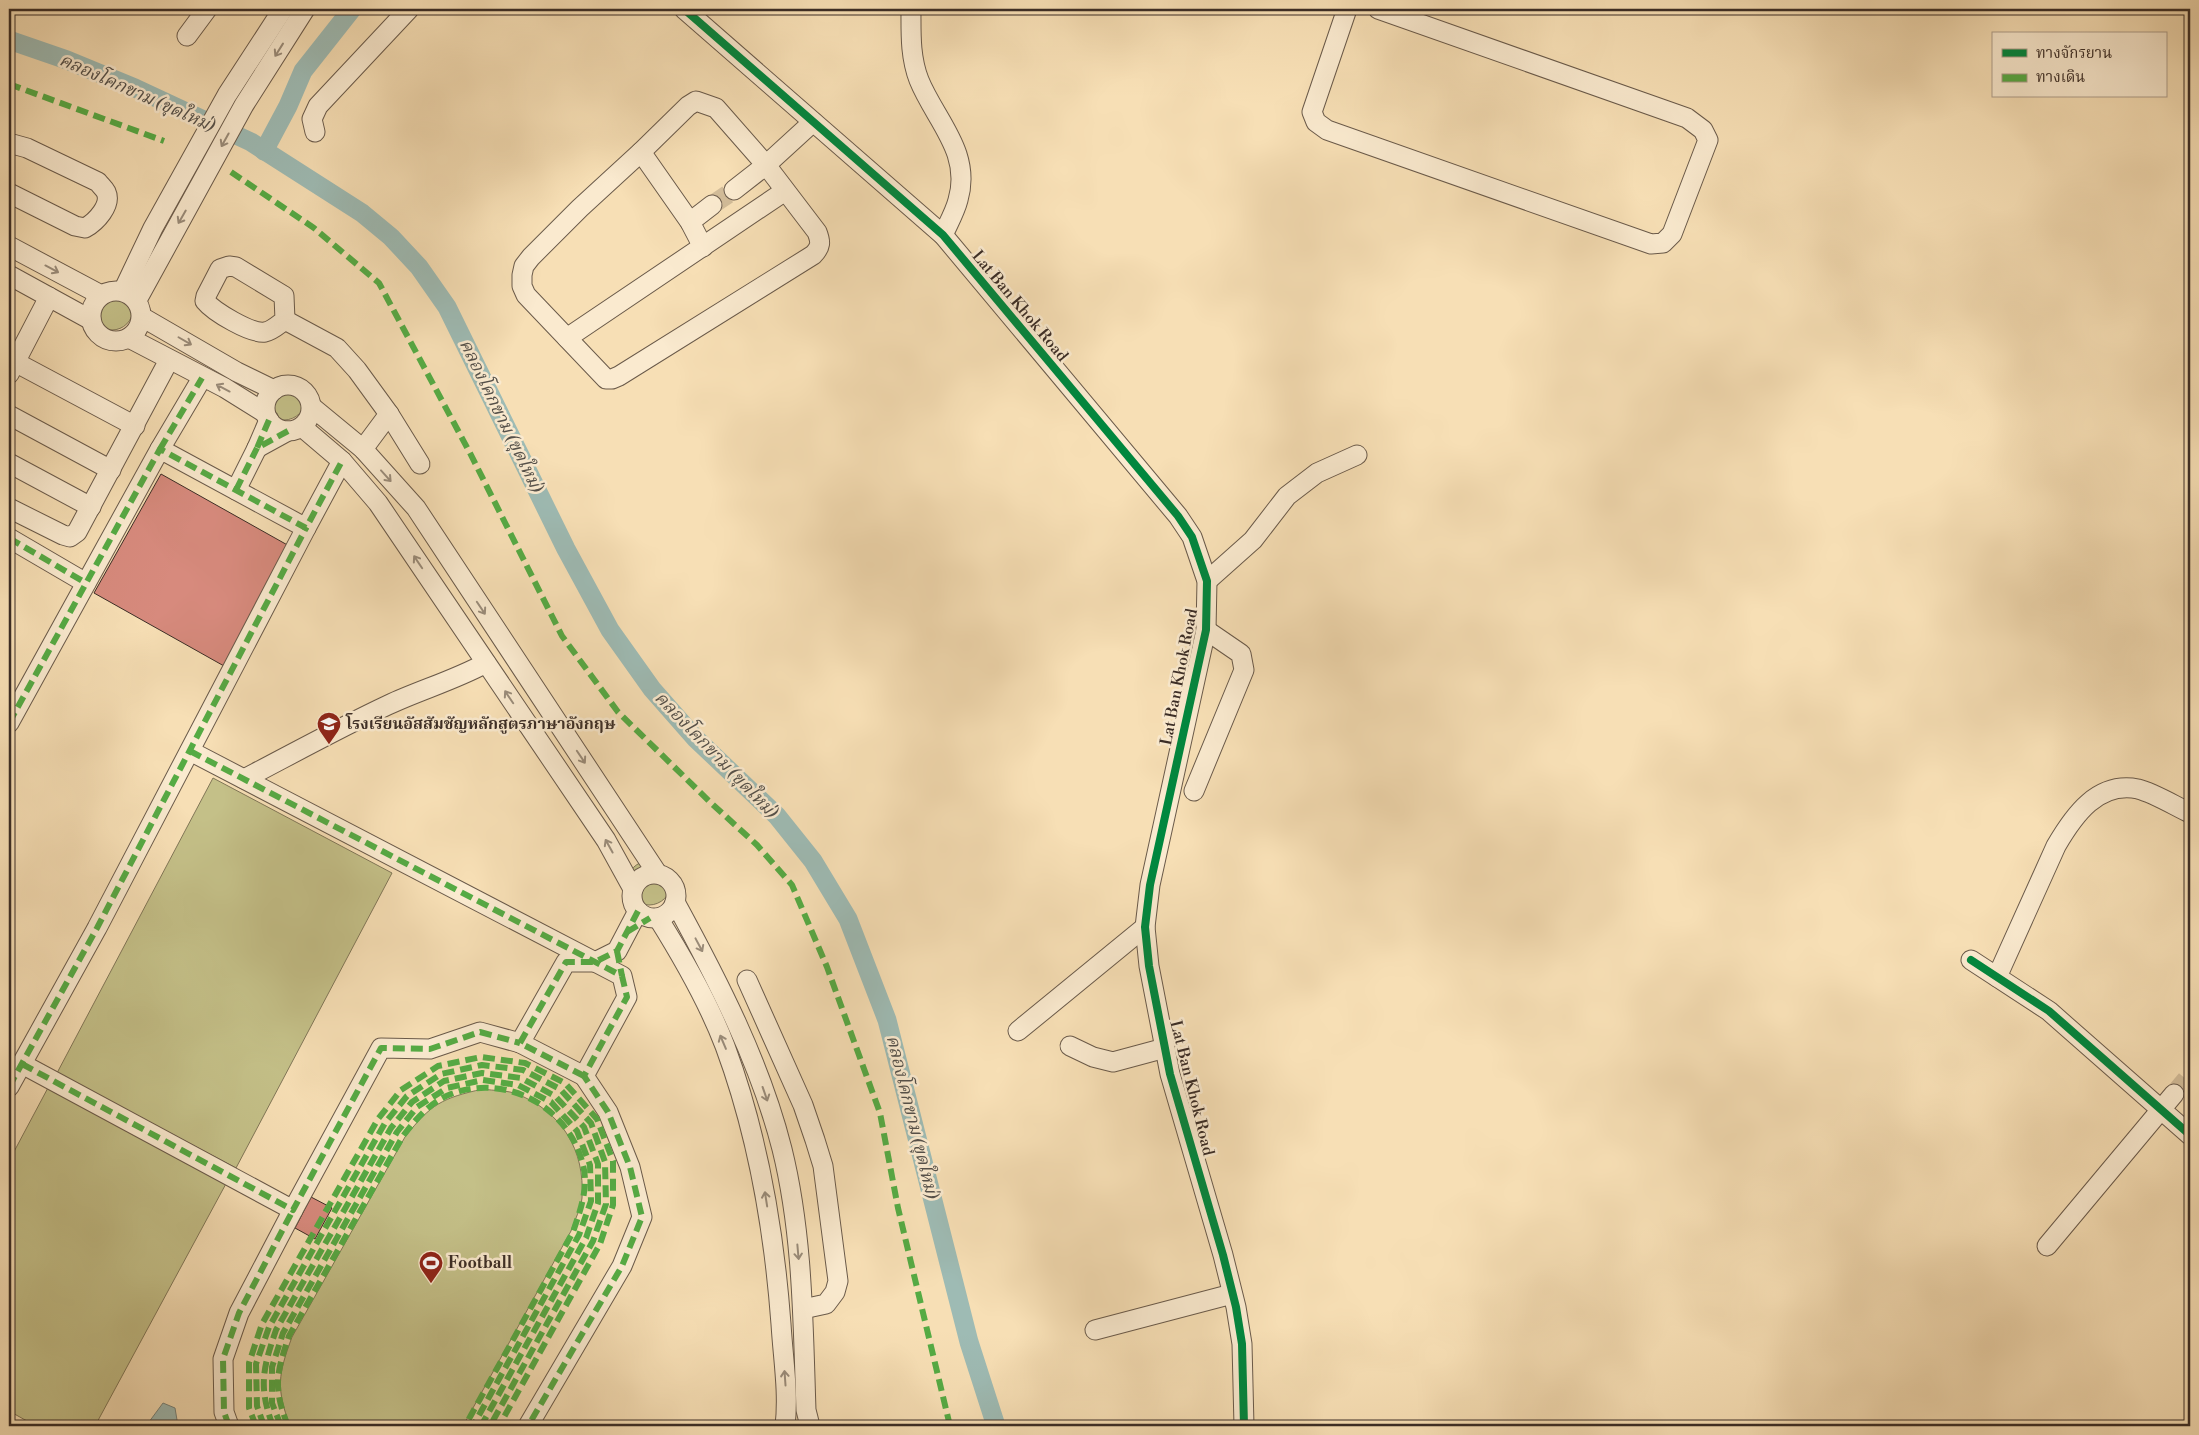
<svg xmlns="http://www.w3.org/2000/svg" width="2199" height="1435" font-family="'Libre Bodoni','Noto Serif Thai',serif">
  <rect width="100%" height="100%" fill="#f7dfb5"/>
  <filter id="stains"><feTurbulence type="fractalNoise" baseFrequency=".004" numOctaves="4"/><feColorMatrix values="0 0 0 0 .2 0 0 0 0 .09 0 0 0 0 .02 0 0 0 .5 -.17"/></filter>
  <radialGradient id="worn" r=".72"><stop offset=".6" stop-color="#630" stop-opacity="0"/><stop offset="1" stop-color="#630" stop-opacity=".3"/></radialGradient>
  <!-- green -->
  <g fill="#c4c088" stroke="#807657">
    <circle cx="112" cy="309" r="21"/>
    <circle cx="284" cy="398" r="22"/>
    <polygon points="213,778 392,873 236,1168 57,1073"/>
    <circle cx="649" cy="883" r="22"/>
    <polygon points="50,1084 228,1180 95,1426 36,1426 9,1411 9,1161"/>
    <path d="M483,1089C494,1091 507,1090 517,1094C562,1112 585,1150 582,1198C581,1209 574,1221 571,1231L463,1426H290C276,1388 278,1375 292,1337L405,1137C431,1104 442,1098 483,1089Z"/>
  </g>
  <!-- water -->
  <polygon fill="#9ebbb4" stroke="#76827b" points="163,1403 175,1408 178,1426 146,1426"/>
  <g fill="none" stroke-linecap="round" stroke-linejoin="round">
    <!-- canal -->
    <g stroke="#9ebbb4" stroke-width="19">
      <polyline points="9,40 67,60 135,88 251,142 362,213 391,237 419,267 447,307 566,549 610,630 652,689 695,738 777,816 813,861 848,919 887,1020 969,1342 996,1426"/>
      <polyline points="264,151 288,106 303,71 352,9"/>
    </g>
  </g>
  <!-- building -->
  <g fill="#d78a7d" stroke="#3b2d26">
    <polygon points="161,474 291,547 224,666 94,593"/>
    <polygon points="311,1197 332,1208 315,1239 295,1228"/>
  </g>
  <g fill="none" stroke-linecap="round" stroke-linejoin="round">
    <!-- minor-tunnel -->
    <g stroke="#d1bb98" stroke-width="19" stroke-dasharray="19 9" stroke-linecap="butt">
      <polyline points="712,205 734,190"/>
      <polyline points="2174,1094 2190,1075"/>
    </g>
    <defs>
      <g id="minor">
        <polyline points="684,9 943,235 1178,516 1192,537 1207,581 1206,630 1150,885 1145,927 1149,966 1170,1074 1223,1255 1236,1307 1242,1344 1244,1426"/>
        <path d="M911,9C911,33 910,57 919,80C935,120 972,152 958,200C955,212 948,224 943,235"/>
        <polyline points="1347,9 1312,112 1316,122 1327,130 1651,244 1663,243 1672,234 1708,140 1703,130 1687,118 1378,9"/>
        <polyline points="187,36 207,9"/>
        <path d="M696,101L716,108L766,165L817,232C821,242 821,247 813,255L619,376L612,379H606L526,295L522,286V275L524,266L531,257L580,208L641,152L688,106Z"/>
        <polyline points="315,132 312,119 318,106 409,9"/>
        <path d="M9,143L27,148L98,182C100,185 104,188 106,192C112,205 96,222 85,228L75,226L9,193"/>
        <polyline points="641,152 690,222 703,247"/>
        <polyline points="734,190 766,165 813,122"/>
        <polyline points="690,222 712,205"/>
        <polyline points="9,246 101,295"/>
        <path d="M229,266L236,267L284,296L285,320C279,324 272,331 265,332C251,334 214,312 205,301L206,296L220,269Z"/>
        <polyline points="9,275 91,320"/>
        <circle cx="116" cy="316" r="25"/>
        <polyline points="123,291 153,228 227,95 283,9"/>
        <polyline points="137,300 244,105 305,9"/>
        <polyline points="142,317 237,372 274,390"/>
        <polyline points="285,320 337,348 357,370 389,414 420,464"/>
        <polyline points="129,338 225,388 265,413"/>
        <polyline points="567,338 785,191"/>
        <polyline points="15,362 135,426"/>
        <polyline points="9,374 49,297"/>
        <circle cx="288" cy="408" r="23"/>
        <polyline points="312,407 363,449 416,508 657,873"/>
        <polyline points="9,415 111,470"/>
        <polyline points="269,420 257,448 288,431"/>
        <polyline points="302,427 342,461 378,503 606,840 633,889"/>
        <polyline points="160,449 202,378"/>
        <polyline points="363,449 389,414"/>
        <polyline points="9,463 91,507"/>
        <polyline points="236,490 257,448"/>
        <polyline points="9,508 63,535 70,537 77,532 169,360"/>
        <polyline points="9,538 86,583"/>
        <polyline points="1207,581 1253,540 1287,496 1317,473 1357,455"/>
        <polyline points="9,723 160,449 306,528 342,461"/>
        <polyline points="190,751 622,976 627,997 584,1076 608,1112 630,1167 642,1217 622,1266 528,1426"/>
        <path d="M244,779C292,754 339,728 388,705C420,690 455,680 486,663"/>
        <polyline points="1194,791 1244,670 1241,654 1206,630"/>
        <circle cx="654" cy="896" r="22"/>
        <path d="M675,902C718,981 760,1062 782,1149C803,1234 803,1323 806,1410L810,1426"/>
        <path d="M658,918C683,958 708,1001 725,1046C758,1135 774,1229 781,1324C783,1358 789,1393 785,1426"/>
        <polyline points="1971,960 2049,1011 2190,1135"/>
        <path d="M1997,977L2056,846C2074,815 2098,781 2138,789C2154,793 2175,806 2190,813"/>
        <polyline points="747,980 803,1105 815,1140 823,1166 838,1281 835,1292 826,1304 803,1309"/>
        <polyline points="1018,1031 1145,927"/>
        <polyline points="1070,1046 1093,1057 1113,1062 1165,1048"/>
        <polyline points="22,1064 293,1210 381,1048 430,1049 480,1032 520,1043"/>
        <polyline points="584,1076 520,1043 566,962 595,962 617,951 638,911"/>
        <polyline points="9,1087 97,928 306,528"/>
        <polyline points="2047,1246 2174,1094"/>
        <polyline points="1095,1330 1232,1294"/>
        <polyline points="229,1426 224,1412 223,1359 239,1313 293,1210"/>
      </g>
    </defs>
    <!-- minor casing -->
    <use href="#minor" stroke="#6a5a4a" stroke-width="21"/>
    <!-- minor -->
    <use href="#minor" stroke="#faeacf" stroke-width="19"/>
    <!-- quiet -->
    <g stroke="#55ab44" stroke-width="6" stroke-dasharray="12 6" stroke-linecap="butt">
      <polyline points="9,84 164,141"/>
      <polyline points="231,172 314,228 379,283 470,453 562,636 618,712 710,802 757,845 792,885 827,967 880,1113 898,1208 950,1426"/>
      <polyline points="269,420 257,448 288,431"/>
      <polyline points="160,449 202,378"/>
      <polyline points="236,490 257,448"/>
      <polyline points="9,538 86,583"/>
      <polyline points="9,723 160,449 306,528 342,461"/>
      <polyline points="190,751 622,976 627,997 584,1076 608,1112 630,1167 642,1217 622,1266 528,1426"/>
      <polyline points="627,932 650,918"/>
      <polyline points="617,951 622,976"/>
      <polyline points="22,1064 293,1210 381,1048 430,1049 480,1032 520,1043"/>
      <polyline points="584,1076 520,1043 566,962 595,962 617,951 638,911"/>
      <polyline points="9,1087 97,928 306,528"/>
      <polyline points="229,1426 224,1412 223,1359 239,1313 293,1210"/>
      <polyline points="256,1426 249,1408 249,1363 262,1324 378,1119 401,1090 438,1066 481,1057 525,1063 565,1083 597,1119 613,1161 613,1205 600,1244 499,1426"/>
      <polyline points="264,1426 257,1406 256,1364 269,1327 385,1123 407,1096 441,1074 482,1065 523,1070 560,1089 591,1123 605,1162 606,1204 593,1241 490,1426"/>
      <path d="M273,1426C258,1387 263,1368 276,1330L391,1128L412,1102L444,1081L482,1073L521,1078L555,1096L584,1127L598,1164V1203L586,1238L481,1426"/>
      <polyline points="281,1426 272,1403 272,1367 283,1333 397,1132 417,1107 447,1088 483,1080 518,1085 551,1102 577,1131 590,1165 591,1201 579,1235 473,1426"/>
      <path d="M288,1426C273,1388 276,1374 289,1336L403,1136C416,1119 430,1102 451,1094C507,1073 569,1107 583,1165C589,1188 580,1211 573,1232L465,1426"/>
    </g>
    <defs>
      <g id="cycleway">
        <polyline points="684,9 943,235 1178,516 1192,537 1207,581 1206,630 1150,885 1145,927 1149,966 1170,1074 1223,1255 1236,1307 1242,1344 1244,1426"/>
        <polyline points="1971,960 2049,1011 2190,1135"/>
      </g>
    </defs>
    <!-- cycleway casing -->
    <use href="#cycleway" stroke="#faeacf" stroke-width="11"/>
    <!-- cycleway -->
    <use href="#cycleway" stroke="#00873e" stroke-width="8"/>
  </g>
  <!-- one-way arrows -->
  <defs><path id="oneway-shaft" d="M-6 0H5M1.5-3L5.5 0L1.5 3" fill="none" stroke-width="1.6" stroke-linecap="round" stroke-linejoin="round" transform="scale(1.25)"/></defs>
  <g stroke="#9a8c7a">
    <use href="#oneway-shaft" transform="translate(279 50) rotate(122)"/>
    <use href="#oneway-shaft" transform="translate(225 140) rotate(119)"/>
    <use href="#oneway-shaft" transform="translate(182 217) rotate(120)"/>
    <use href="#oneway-shaft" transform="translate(52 269) rotate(28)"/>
    <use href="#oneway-shaft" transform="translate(185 341) rotate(30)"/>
    <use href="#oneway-shaft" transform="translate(223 388) rotate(-152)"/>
    <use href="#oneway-shaft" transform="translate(386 476) rotate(48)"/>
    <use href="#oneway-shaft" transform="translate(418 562) rotate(-124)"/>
    <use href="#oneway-shaft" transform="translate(481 608) rotate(56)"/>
    <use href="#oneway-shaft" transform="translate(509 697) rotate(-124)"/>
    <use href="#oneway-shaft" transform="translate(581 757) rotate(56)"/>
    <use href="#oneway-shaft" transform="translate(609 846) rotate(-119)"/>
    <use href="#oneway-shaft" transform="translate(699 945) rotate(62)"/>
    <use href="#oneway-shaft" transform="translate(723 1042) rotate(-113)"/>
    <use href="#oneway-shaft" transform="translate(765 1094) rotate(71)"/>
    <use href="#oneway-shaft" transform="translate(766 1199) rotate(-99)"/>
    <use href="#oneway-shaft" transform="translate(798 1252) rotate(85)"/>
    <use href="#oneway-shaft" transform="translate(785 1378) rotate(-94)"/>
  </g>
  <!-- icons -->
  <defs>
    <symbol id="school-pin" viewBox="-11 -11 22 30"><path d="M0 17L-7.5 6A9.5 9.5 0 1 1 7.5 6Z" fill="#8f2418" stroke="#faeacf"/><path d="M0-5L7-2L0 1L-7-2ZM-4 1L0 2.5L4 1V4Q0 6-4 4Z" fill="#fff"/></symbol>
    <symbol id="stadium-pin" viewBox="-11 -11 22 30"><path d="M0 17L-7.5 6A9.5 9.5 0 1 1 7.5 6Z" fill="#8f2418" stroke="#faeacf"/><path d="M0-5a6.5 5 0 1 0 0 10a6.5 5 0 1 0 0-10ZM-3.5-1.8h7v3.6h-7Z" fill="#fff"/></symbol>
  </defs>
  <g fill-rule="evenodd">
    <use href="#school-pin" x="315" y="710" width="28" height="38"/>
    <use href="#stadium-pin" x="417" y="1249" width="28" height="38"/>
  </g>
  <g text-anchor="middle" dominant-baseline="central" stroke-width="5" stroke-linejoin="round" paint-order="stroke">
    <!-- street labels -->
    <g font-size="16" fill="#3b2d26" stroke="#faeacf">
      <text transform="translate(1020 306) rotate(50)">Lat Ban Khok Road</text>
      <text transform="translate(1179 677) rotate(-79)">Lat Ban Khok Road</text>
      <text transform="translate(1192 1088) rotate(76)">Lat Ban Khok Road</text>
    </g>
    <!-- poi labels -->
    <g font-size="16" font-weight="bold" fill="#3b2d26" stroke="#faeacf" text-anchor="start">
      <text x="346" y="724">โรงเรียนอัสสัมชัญหลักสูตรภาษาอังกฤษ</text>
      <text x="448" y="1263">Football</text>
    </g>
    <!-- water labels -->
    <g font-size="18" font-style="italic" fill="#54504a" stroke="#faeacf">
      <text transform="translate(137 93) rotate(24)">คลองโคกขาม (ขุดใหม่)</text>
      <text transform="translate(501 416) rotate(64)">คลองโคกขาม (ขุดใหม่)</text>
      <text transform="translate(716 755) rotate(46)">คลองโคกขาม (ขุดใหม่)</text>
      <text transform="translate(912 1117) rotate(76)">คลองโคกขาม (ขุดใหม่)</text>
    </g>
  </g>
  <!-- margin -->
  <rect width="2199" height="1435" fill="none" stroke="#f7dfb5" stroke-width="30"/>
  <rect x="10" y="10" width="2179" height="1415" fill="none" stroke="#3b2d26" stroke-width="2.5"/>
  <rect x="15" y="15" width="2169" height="1405" fill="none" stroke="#3b2d26"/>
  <!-- legend -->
  <rect x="1992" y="32" width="175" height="65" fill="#faeacf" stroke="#ae9e8b"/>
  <rect x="2002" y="49" width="25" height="8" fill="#00873e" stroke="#ae9e8b"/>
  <text x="2036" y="58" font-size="15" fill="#3b2d26">ทางจักรยาน</text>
  <rect x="2002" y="74" width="25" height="8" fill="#55ab44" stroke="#ae9e8b"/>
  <text x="2036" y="82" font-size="15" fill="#3b2d26">ทางเดิน</text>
  <rect width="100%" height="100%" filter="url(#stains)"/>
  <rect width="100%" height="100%" fill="url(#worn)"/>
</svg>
